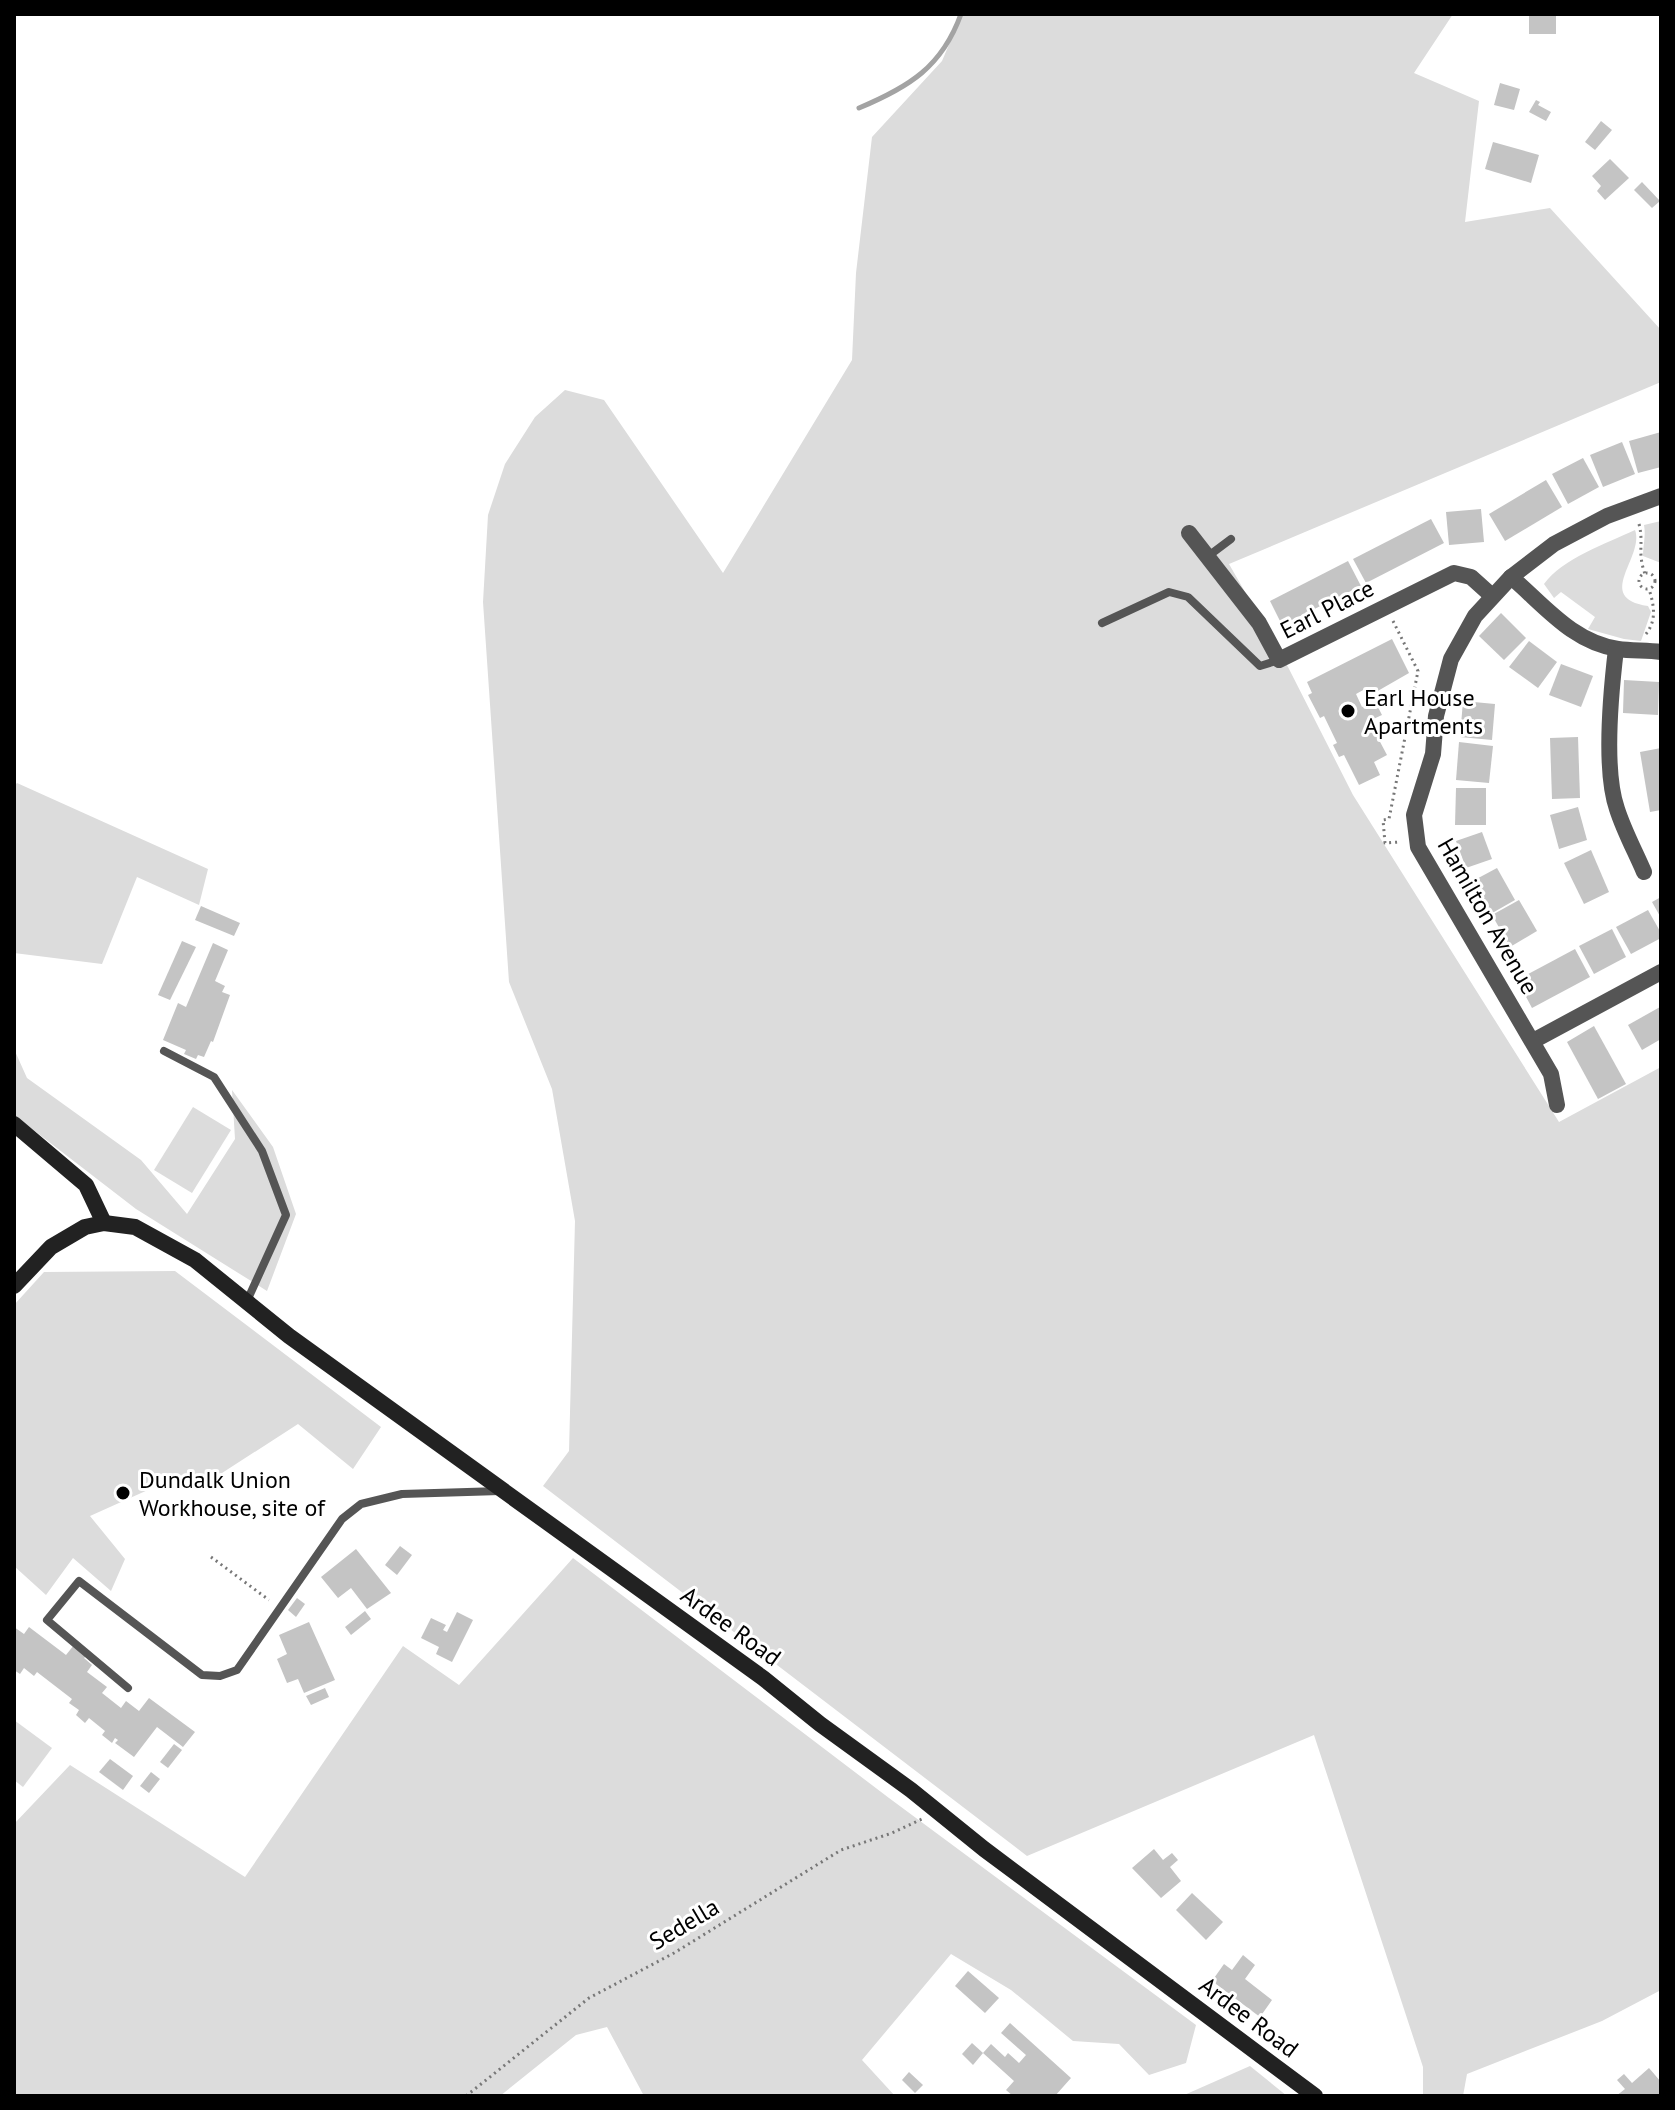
<svg xmlns="http://www.w3.org/2000/svg" width="1675" height="2110" font-family="'PT Sans',sans-serif">
  <rect width="100%" height="100%" fill="#fff"/>
  <!-- green -->
  <g fill="#dcdcdc">
    <polygon points="962,14 1453,14 1414,73 1479,101 1465,222 1550,208 1661,330 1661,382 1229,564 1288,667 1353,795 1559,1122 1661,1067 1661,1990 1602,2021 1467,2074 1463,2096 1423,2096 1423,2067 1314,1735 1027,1856 543,1486 569,1451 575,1221 552,1089 509,982 483,602 488,515 505,464 535,417 565,390 604,400 723,573 852,360 856,273 872,137 942,61"/>
    <path d="M1661,521V563L1643,556C1643,545 1646,536 1644,525Z"/>
    <path d="M1635,530C1645,557 1593,598 1648,606L1651,612L1641,641L1624,639L1588,629L1595,617L1561,592L1554,598L1544,584C1562,559 1607,543 1635,530Z"/>
    <polygon points="17,783 208,869 199,905 137,877 102,964 14,953 14,786"/>
    <polygon points="14,1049 27,1078 141,1160 187,1214 235,1139 232,1090 273,1147 296,1214 267,1291 136,1209 14,1115"/>
    <polygon points="193,1107 231,1130 192,1193 154,1170"/>
    <polygon points="175,1271 381,1427 353,1469 298,1424 205,1484 179,1476 90,1516 125,1559 111,1591 73,1558 46,1595 14,1566 14,1305 44,1272"/>
    <polygon points="573,1558 889,1798 1196,2025 1186,2063 1149,2075 1119,2044 1073,2041 1011,1990 951,1954 862,2060 895,2096 644,2096 607,2027 576,2035 500,2096 14,2096 14,1824 70,1765 245,1877 403,1646 459,1685"/>
    <polygon points="14,1720 52,1748 23,1787 14,1780"/>
    <polygon points="1250,2066 1287,2096 1182,2096"/>
  </g>
  <g fill="none" stroke-linecap="round" stroke-linejoin="round">
    <!-- stream -->
    <path stroke="#a3a3a3" stroke-width="5" d="M859,108C909,87 942,67 961,14"/>
  </g>
  <!-- building -->
  <g fill="#c4c4c4">
    <rect x="1529" y="14" width="27" height="20"/>
    <polygon points="1500,83 1520,89 1514,110 1494,105"/>
    <polygon points="1536,100 1540,102 1538,105 1551,112 1546,121 1529,112"/>
    <polygon points="1601,121 1612,130 1595,150 1585,142"/>
    <polygon points="1493,142 1539,155 1531,183 1485,169"/>
    <polygon points="1610,159 1629,178 1605,200 1597,191 1601,186 1592,176"/>
    <polygon points="1642,182 1660,201 1652,208 1634,190"/>
    <polygon points="1661,432 1661,467 1638,473 1629,441"/>
    <polygon points="1622,442 1635,474 1603,487 1590,455"/>
    <polygon points="1583,458 1599,487 1568,504 1552,474"/>
    <polygon points="1546,480 1562,507 1505,541 1489,514"/>
    <polygon points="1481,509 1484,542 1449,545 1446,512"/>
    <polygon points="1431,519 1444,543 1366,583 1353,559"/>
    <polygon points="1348,561 1361,586 1282,625 1270,601"/>
    <polygon points="1501,613 1526,638 1504,660 1479,636"/>
    <polygon points="1392,639 1409,673 1369,696 1365,689 1356,694 1362,707 1375,701 1382,715 1369,721 1387,755 1374,762 1380,775 1359,785 1344,755 1339,757 1333,745 1337,743 1324,716 1320,718 1308,695 1312,693 1307,682"/>
    <polygon points="1529,641 1557,662 1538,688 1509,667"/>
    <polygon points="1561,664 1593,676 1581,707 1549,695"/>
    <polygon points="1624,680 1659,682 1658,715 1623,713"/>
    <polygon points="1463,701 1495,704 1492,740 1460,737"/>
    <polygon points="1578,737 1580,798 1552,799 1550,738"/>
    <polygon points="1459,742 1493,746 1489,783 1456,780"/>
    <polygon points="1661,748 1661,810 1650,812 1640,752"/>
    <polygon points="1456,788 1486,788 1486,825 1455,825"/>
    <polygon points="1578,807 1587,840 1559,849 1550,815"/>
    <polygon points="1482,832 1492,859 1466,868 1456,841"/>
    <polygon points="1591,850 1609,892 1584,904 1564,863"/>
    <polygon points="1497,868 1515,900 1487,916 1469,883"/>
    <polygon points="1661,897 1661,918 1652,902"/>
    <polygon points="1519,900 1537,931 1510,947 1492,915"/>
    <polygon points="201,906 240,923 234,936 195,920"/>
    <polygon points="1648,910 1661,933 1661,938 1631,954 1616,927"/>
    <polygon points="1612,929 1626,957 1594,974 1579,946"/>
    <polygon points="182,941 196,947 170,1000 158,995"/>
    <polygon points="213,943 228,950 215,981 225,986 222,992 230,995 213,1042 211,1041 204,1057 198,1055 196,1059 184,1054 186,1050 163,1040 178,1003 186,1007"/>
    <polygon points="1575,949 1590,977 1532,1008 1517,980"/>
    <polygon points="1660,1007 1661,1039 1642,1050 1628,1025"/>
    <polygon points="1594,1026 1626,1084 1598,1099 1567,1042"/>
    <polygon points="400,1546 412,1555 397,1575 385,1565"/>
    <polygon points="356,1549 391,1593 367,1609 351,1588 338,1598 321,1577"/>
    <polygon points="297,1598 305,1604 296,1617 288,1610"/>
    <polygon points="365,1611 371,1619 351,1635 345,1627"/>
    <polygon points="457,1612 473,1620 452,1662 436,1654 439,1647 421,1638 431,1618 446,1625 443,1630 447,1632"/>
    <polygon points="309,1622 335,1680 304,1693 298,1679 287,1683 277,1659 287,1654 279,1635"/>
    <polygon points="14,1627 24,1634 29,1627 66,1655 74,1645 87,1655 84,1658 92,1665 87,1672 107,1687 102,1693 121,1708 126,1701 139,1711 149,1698 195,1732 183,1747 157,1727 134,1757 115,1743 118,1740 115,1738 112,1743 102,1735 105,1731 89,1718 85,1723 76,1715 79,1710 69,1703 72,1699 37,1672 34,1676 24,1668 20,1674 14,1670"/>
    <polygon points="325,1688 329,1697 311,1705 306,1696"/>
    <polygon points="174,1744 182,1750 168,1768 160,1762"/>
    <polygon points="110,1759 133,1776 123,1790 99,1772"/>
    <polygon points="151,1772 160,1779 149,1793 140,1786"/>
    <polygon points="1154,1849 1163,1860 1172,1853 1178,1860 1170,1867 1181,1881 1161,1898 1132,1868"/>
    <polygon points="1192,1893 1223,1922 1206,1940 1176,1910"/>
    <polygon points="1243,1955 1255,1965 1245,1979 1272,2000 1260,2017 1212,1981 1224,1964 1232,1970"/>
    <polygon points="968,1971 999,1998 985,2013 955,1986"/>
    <polygon points="1010,2023 1071,2078 1055,2096 1013,2096 1006,2090 1014,2081 983,2053 991,2044 1005,2057 1008,2053 1019,2063 1026,2055 1001,2033"/>
    <polygon points="972,2043 983,2053 973,2065 962,2054"/>
    <polygon points="1649,2068 1661,2082 1661,2093 1657,2096 1616,2096 1625,2089 1617,2080 1624,2074 1632,2083"/>
    <polygon points="909,2072 923,2085 915,2093 902,2080"/>
  </g>
  <g fill="none" stroke-linecap="round" stroke-linejoin="round">
    <!-- path -->
    <g stroke="#777" stroke-width="3" stroke-dasharray="2 4" stroke-linecap="butt">
      <path d="M1639,524C1644,543 1637,552 1645,574"/>
      <circle cx="1647" cy="581" r="8"/>
      <polyline points="1393,621 1418,671 1389,819 1383,820 1385,843 1399,842"/>
      <path d="M1646,634C1657,620 1654,605 1649,589"/>
      <polyline points="211,1557 269,1600"/>
      <polyline points="466,2096 589,1998 674,1953 841,1850 892,1833 922,1819"/>
    </g>
    <!-- lane -->
    <g stroke="#555" stroke-width="8">
      <polyline points="1207,557 1231,539"/>
      <polyline points="1102,623 1169,592 1188,597 1260,666 1279,660"/>
      <polyline points="164,1051 214,1077 262,1151 286,1215 247,1301"/>
      <polyline points="128,1688 47,1620 79,1581 202,1675 220,1676 237,1670 342,1519 361,1504 402,1494 500,1491"/>
    </g>
    <!-- street -->
    <g stroke="#555" stroke-width="16">
      <polyline points="1189,533 1259,623 1279,660 1454,573 1471,577 1491,595"/>
      <path d="M1511,577C1544,605 1572,642 1618,649C1632,651 1647,650 1661,652"/>
      <path d="M1616,649C1611,691 1603,769 1617,809C1624,831 1635,851 1644,872"/>
      <polyline points="1533,1041 1661,972"/>
      <polyline points="1557,1105 1551,1074 1418,847 1414,815 1433,754 1436,716 1451,659 1475,616 1511,577 1554,544 1607,516 1661,496"/>
    </g>
    <!-- secondary -->
    <g stroke="#222" stroke-width="16">
      <polyline points="14,1124 86,1185 104,1223"/>
      <polyline points="14,1286 51,1247 85,1227 104,1223 135,1227 195,1260 289,1336 763,1678 820,1724 911,1790 984,1849 1315,2096"/>
    </g>
  </g>
  <!-- markers -->
  <g fill="#000" stroke="#fff" stroke-width="3">
    <circle cx="1348" cy="711" r="8"/>
    <circle cx="123" cy="1493" r="8"/>
  </g>
  <g text-anchor="middle" dominant-baseline="central" stroke-width="6" stroke-linejoin="round" paint-order="stroke">
    <!-- street labels -->
    <g font-size="24" fill="#000" stroke="#fff">
      <text transform="translate(1327 609) rotate(-27)">Earl Place</text>
      <text transform="translate(1488 916) rotate(60)">Hamilton Avenue</text>
      <text transform="translate(731 1626) rotate(36)">Ardee Road</text>
      <text transform="translate(684 1924) rotate(-31)">Sedella</text>
      <text transform="translate(1249 2017) rotate(37)">Ardee Road</text>
    </g>
    <!-- poi labels -->
    <g font-size="24" fill="#000" stroke="#fff" text-anchor="start">
      <text x="1364" y="697">Earl House<tspan x="1364" dy="28">Apartments</tspan></text>
      <text x="139" y="1479">Dundalk Union<tspan x="139" dy="28">Workhouse, site of</tspan></text>
    </g>
  </g>
  <!-- border -->
  <rect width="1675" height="2110" fill="none" stroke="#000000" stroke-width="32"/>
</svg>
